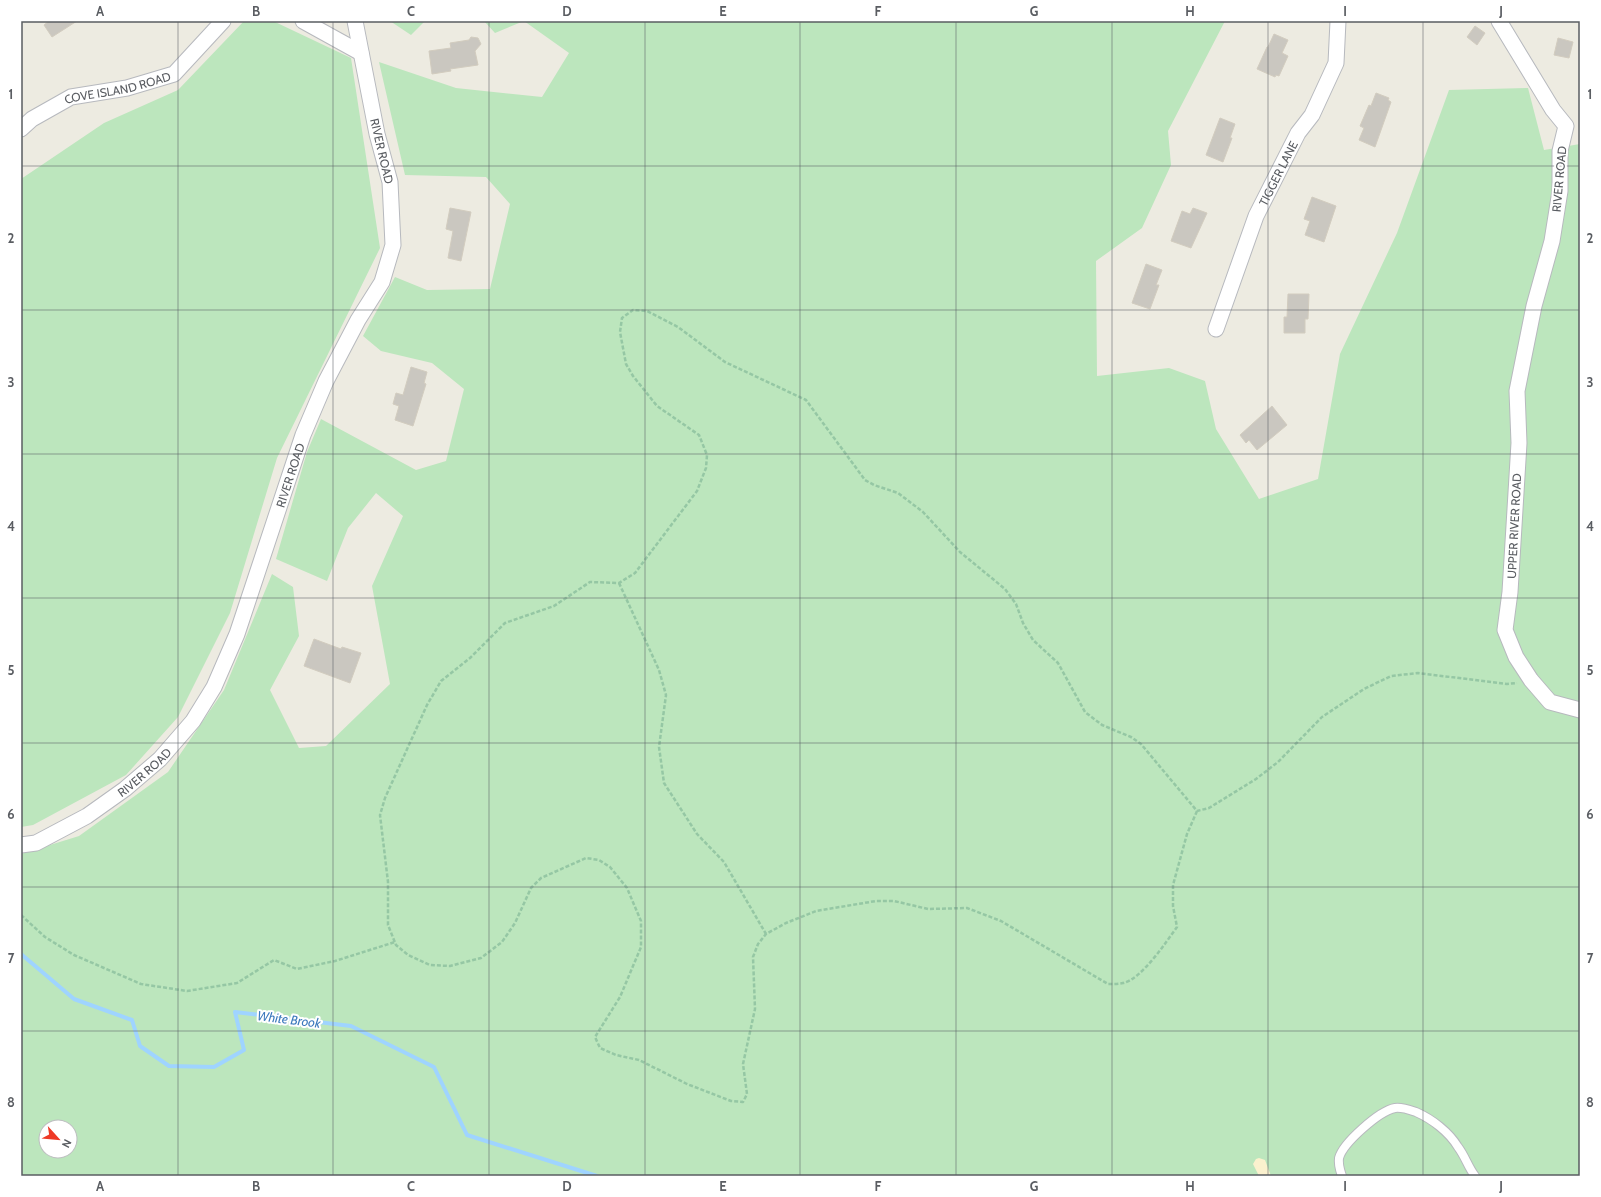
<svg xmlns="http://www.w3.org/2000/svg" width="1601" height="1197" font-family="Cabin,sans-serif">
  <rect width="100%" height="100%" fill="#edebe1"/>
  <!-- green -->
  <g fill="#bce6bd" fill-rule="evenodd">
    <polygon points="244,21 273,21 351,58 380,248 277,458 230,613 178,717 126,775 33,825 21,827 21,179 104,123 178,90"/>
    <polygon points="390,21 425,21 411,35"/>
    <path d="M484,21H1225L1168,131L1171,165L1142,228L1096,261L1097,376L1169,368L1205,381L1216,429L1259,499L1318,479L1340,354L1397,233L1449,90L1528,88L1544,150L1580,144V1176H21V854L79,836L168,772L224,690L272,574L293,587L299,636L270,690L299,748L326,746L390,684L372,586L403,516L376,493L348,528L327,581L276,559L307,452L321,419L416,470L446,461L464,389L432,363L381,351L363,336L395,277L427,290L490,289L510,204L486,177L405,175L379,62L456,88L542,97L569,53L524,21L495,33ZM46,1127H70V1151H46Z"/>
  </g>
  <!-- sand -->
  <polygon fill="#fbf1ce" points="1259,1158 1265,1160 1271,1176 1259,1176 1253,1164 1256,1159"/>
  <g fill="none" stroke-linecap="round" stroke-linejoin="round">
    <!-- stream -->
    <polyline stroke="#9fd4ff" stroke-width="4" points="21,954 74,999 132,1020 140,1046 169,1066 214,1067 244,1050 235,1012 351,1026 434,1067 467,1135 597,1176"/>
  </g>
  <!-- building -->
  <g fill="#cac7c0" stroke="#d2ccbf">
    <polygon points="49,21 77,21 52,37 44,25"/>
    <polygon points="1475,26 1485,33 1477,45 1467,37"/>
    <polygon points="1274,34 1288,40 1282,53 1288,56 1279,76 1276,75 1275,77 1257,69 1267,47 1268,47"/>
    <polygon points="471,37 478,38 481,44 475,51 478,65 450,69 451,71 432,74 429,51 451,48 450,43 469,40"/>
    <polygon points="1558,38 1573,42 1569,58 1554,55"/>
    <polygon points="1376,93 1389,98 1388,100 1391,102 1375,147 1359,140 1364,128 1360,126 1369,105 1371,106"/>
    <polygon points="1220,118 1235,124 1230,138 1232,138 1223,162 1206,155"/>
    <polygon points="1312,197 1336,206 1324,242 1305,235 1310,221 1304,219"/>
    <polygon points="450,208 471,212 461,261 448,258 453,231 446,229"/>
    <polygon points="1193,208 1207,213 1191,248 1171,241 1182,211 1190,214"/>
    <polygon points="1146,264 1162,270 1156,285 1159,285 1150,309 1132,303"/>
    <polygon points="1288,294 1309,294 1308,319 1305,319 1305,333 1284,333 1284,317 1287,317"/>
    <polygon points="411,367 427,372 424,383 426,384 413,426 395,420 399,406 393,404 396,393 403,395"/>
    <polygon points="1272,406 1287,425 1257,450 1249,440 1246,443 1240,435"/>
    <polygon points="314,639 341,649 342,647 361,653 350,683 304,666"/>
  </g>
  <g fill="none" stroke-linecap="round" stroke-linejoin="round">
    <defs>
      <path id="lane" d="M1342,1176C1340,1170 1338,1165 1339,1158C1343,1143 1379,1111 1395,1108C1402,1107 1410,1110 1416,1112C1432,1119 1449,1132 1458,1147C1465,1156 1468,1167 1475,1176"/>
      <g id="street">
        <polyline points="303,21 361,53"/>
        <polyline points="1499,21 1553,110 1566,126 1560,151 1560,191 1552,241 1534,306 1517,391 1519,443 1510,592 1505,630 1516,657 1531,680 1550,702 1580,710"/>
        <path id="s1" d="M21,129L32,119L71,97L127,88L174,74L223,21"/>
        <path id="s2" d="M1216,329L1256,216L1298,133L1312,115L1336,63L1338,21"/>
        <path id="s3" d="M21,845L36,843L87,816L125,789L160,759L193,721L214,687L237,634L303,435L326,381L358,320L382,282L393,245L390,182L377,134L355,21"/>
      </g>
    </defs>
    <!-- lane casing -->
    <use href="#lane" stroke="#b7b9be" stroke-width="10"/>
    <!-- street casing -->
    <use href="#street" stroke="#b7b9be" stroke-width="17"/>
    <!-- path -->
    <g stroke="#95c7a4" stroke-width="2.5" stroke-dasharray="4 2" stroke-linecap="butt">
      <polyline points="619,583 659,670 666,695 659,747 664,783 697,834 724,862 766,934"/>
      <path d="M1197,811L1187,834L1173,885V906L1177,927C1166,942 1142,979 1123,983C1118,984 1113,984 1108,984L1001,921L967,908L928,909L894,901H876L816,911L786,923L766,934L758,944L753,957L755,1009L743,1064L747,1094L743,1102L731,1101L687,1084L639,1060L616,1055L600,1048L595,1037L620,997L641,947V921L627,888L610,867L599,860L586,858L541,878L531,888L515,923L502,942L481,958L450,966L430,965L408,955L396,945L388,925V882L380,815L385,798L427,705L441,681L470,658L505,623L554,606L590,582L619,583L635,573L697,491L706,468L707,455L699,435L657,406L633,376L626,364L620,332L622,318L633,310L647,311L678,327L725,362L806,400L865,480L874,485L898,493L923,512L960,552L1005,589L1016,604L1023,623L1033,640L1058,663L1085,712L1102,725L1131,737L1141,744L1197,811L1209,808L1256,779L1278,762L1322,717L1364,689L1391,676L1418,673L1507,684L1517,683"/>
      <polyline points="21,915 45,937 74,955 141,984 187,991 237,983 274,960 297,969 335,961 395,942"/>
    </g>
    <!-- lane -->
    <use href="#lane" stroke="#fff" stroke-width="8"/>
    <!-- street -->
    <use href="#street" stroke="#fff" stroke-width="15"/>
  </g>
  <!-- grid -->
  <path fill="none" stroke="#5a5d62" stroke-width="1" stroke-opacity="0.55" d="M178,21V1176M333,21V1176M489,21V1176M645,21V1176M800,21V1176M956,21V1176M1112,21V1176M1268,21V1176M1423,21V1176M21,166H1580M21,310H1580M21,454H1580M21,598H1580M21,743H1580M21,887H1580M21,1031H1580"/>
  <g text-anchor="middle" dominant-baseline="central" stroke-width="4" stroke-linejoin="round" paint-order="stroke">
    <!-- street labels -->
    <g font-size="12" fill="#5a5d62" stroke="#fff">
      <text stroke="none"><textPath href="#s1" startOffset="107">COVE ISLAND ROAD</textPath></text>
      <text transform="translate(382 151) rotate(77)">RIVER ROAD</text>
      <text stroke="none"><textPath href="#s2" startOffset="168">TIGGER LANE</textPath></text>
      <text transform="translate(1559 179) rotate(-85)">RIVER ROAD</text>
      <text stroke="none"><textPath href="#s3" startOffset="481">RIVER ROAD</textPath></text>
      <text transform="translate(1514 526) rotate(-87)">UPPER RIVER ROAD</text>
      <text stroke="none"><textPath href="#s3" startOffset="145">RIVER ROAD</textPath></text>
    </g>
    <!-- water labels -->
    <g font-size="13" font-style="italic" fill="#3c79bd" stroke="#fff">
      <text transform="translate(289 1019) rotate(7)">White Brook</text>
    </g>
  </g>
  <!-- border -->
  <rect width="1601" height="1197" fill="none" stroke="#ffffff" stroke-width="44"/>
  <!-- north arrow -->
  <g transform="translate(58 1139) rotate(117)"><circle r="19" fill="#ffffff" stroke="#bdbec0"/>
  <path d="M0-3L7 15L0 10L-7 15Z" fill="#ee3926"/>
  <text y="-6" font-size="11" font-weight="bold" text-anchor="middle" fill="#5a5d62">N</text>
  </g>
  <rect x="22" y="22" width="1557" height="1153" fill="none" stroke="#5a5d62" stroke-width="1.5"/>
  <g font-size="13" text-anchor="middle" font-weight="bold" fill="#5a5d62">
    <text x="100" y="16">A</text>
    <text x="256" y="16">B</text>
    <text x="411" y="16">C</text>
    <text x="567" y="16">D</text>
    <text x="723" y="16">E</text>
    <text x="878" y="16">F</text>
    <text x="1034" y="16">G</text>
    <text x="1190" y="16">H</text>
    <text x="1345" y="16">I</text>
    <text x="1501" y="16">J</text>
    <text x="11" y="99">1</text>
    <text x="1590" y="99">1</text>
    <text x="11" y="243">2</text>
    <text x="1590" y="243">2</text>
    <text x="11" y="387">3</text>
    <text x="1590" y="387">3</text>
    <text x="11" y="531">4</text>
    <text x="1590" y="531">4</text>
    <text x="11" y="675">5</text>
    <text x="1590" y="675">5</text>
    <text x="11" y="819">6</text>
    <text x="1590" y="819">6</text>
    <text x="11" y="963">7</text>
    <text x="1590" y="963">7</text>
    <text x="11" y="1107">8</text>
    <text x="1590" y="1107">8</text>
    <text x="100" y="1191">A</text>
    <text x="256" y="1191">B</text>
    <text x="411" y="1191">C</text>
    <text x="567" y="1191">D</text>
    <text x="723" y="1191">E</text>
    <text x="878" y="1191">F</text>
    <text x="1034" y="1191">G</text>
    <text x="1190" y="1191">H</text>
    <text x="1345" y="1191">I</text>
    <text x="1501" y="1191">J</text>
  </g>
</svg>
